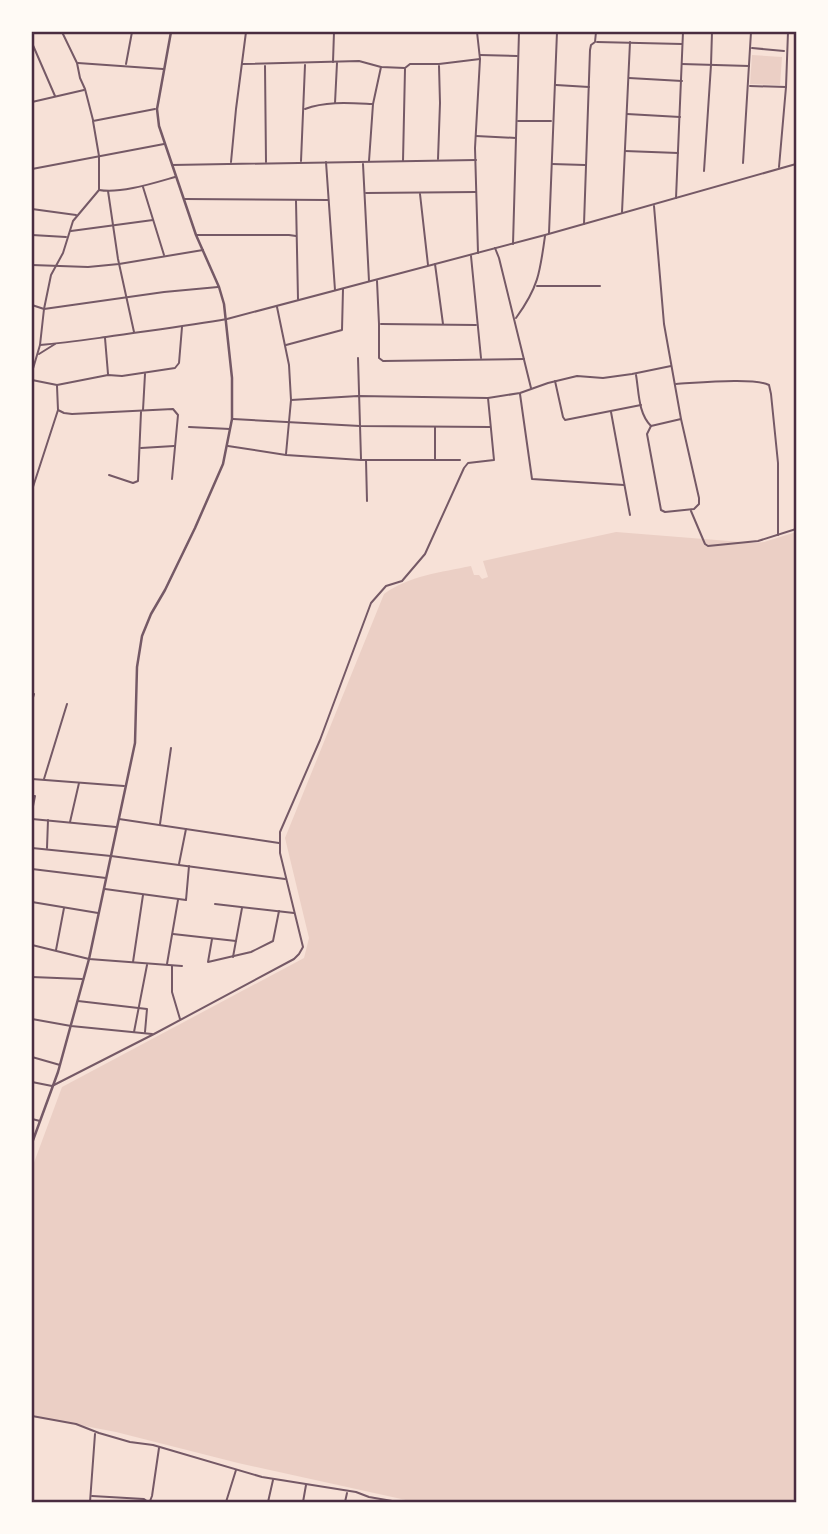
<svg xmlns="http://www.w3.org/2000/svg" width="828" height="1534" font-family="Rubik,sans-serif">
  <rect width="100%" height="100%" fill="#f7e1d7"/>
  <!-- green -->
  <g fill="#ebcfc5">
    <polygon points="752,55 782,57 780,85 750,84"/>
    <path d="M616,532L754,543L764,542L796,532V1502H415L238,1463L116,1432L32,1416V1168L62,1087L304,958L309,938L285,838L384,594C408,576 442,572 471,566L474,575H479L482,579L488,577L483,561Z"/>
  </g>
  <g fill="none" stroke-linecap="round" stroke-linejoin="round">
    <!-- minor -->
    <g stroke="#755966" stroke-width="2">
      <polyline points="62,32 77,63 80,78 85,89 93,120"/>
      <polyline points="477,32 480,59 475,148 478,253"/>
      <polyline points="597,42 682,44"/>
      <polyline points="32,43 55,96"/>
      <polyline points="752,48 784,51"/>
      <polyline points="480,55 517,56"/>
      <polyline points="333,62 334,32"/>
      <polyline points="78,63 163,69"/>
      <polyline points="126,64 132,32"/>
      <polyline points="242,64 359,61 381,67 405,68 410,64 439,64 480,59"/>
      <polyline points="682,64 749,66"/>
      <polyline points="265,66 266,162"/>
      <polyline points="629,78 682,81"/>
      <polyline points="556,85 589,87"/>
      <polyline points="750,86 786,87"/>
      <polyline points="32,102 84,90"/>
      <polyline points="335,103 337,63"/>
      <path d="M305,109C326,101 350,103 372,104"/>
      <polyline points="627,114 680,117"/>
      <polyline points="518,121 551,121"/>
      <polyline points="476,136 516,138"/>
      <polyline points="625,151 678,153"/>
      <polyline points="438,159 440,103 439,66"/>
      <polyline points="301,161 305,65"/>
      <polyline points="369,161 373,104 381,67"/>
      <polyline points="403,161 405,69"/>
      <polyline points="231,162 236,109 246,32"/>
      <polyline points="326,162 335,290"/>
      <polyline points="743,163 751,32"/>
      <polyline points="363,164 369,281"/>
      <polyline points="552,164 585,165"/>
      <polyline points="172,165 476,160"/>
      <polyline points="779,167 786,87 788,32"/>
      <polyline points="32,169 164,144"/>
      <polyline points="704,171 711,65 712,32"/>
      <polyline points="143,187 164,255"/>
      <path d="M99,190C120,194 154,183 175,177"/>
      <polyline points="108,191 118,259 134,332"/>
      <polyline points="366,193 476,192"/>
      <polyline points="420,194 428,265"/>
      <polyline points="676,198 683,32"/>
      <polyline points="185,199 328,200"/>
      <polyline points="296,201 298,299"/>
      <polyline points="32,209 76,215"/>
      <polyline points="622,212 630,42"/>
      <polyline points="584,224 590,50 591,45 595,42 596,32"/>
      <polyline points="71,231 153,220"/>
      <polyline points="549,233 557,32"/>
      <polyline points="32,235 66,237"/>
      <polyline points="196,235 289,235 296,236"/>
      <polyline points="513,244 519,32"/>
      <polyline points="495,248 499,258 531,388"/>
      <polyline points="471,256 481,358"/>
      <polyline points="435,264 443,324"/>
      <polyline points="32,265 88,267 119,264 203,250"/>
      <polyline points="377,281 379,324 379,358 383,361 524,359"/>
      <polyline points="537,286 600,286"/>
      <polyline points="32,305 44,309 164,292 218,287"/>
      <polyline points="277,307 289,365 291,400 286,454"/>
      <path d="M516,318C538,288 540,273 545,236"/>
      <polyline points="381,324 476,325"/>
      <polyline points="105,338 108,374"/>
      <path d="M40,345C63,343 84,340 106,337C146,331 187,326 227,319L545,235L796,164"/>
      <polyline points="286,345 342,330 343,289"/>
      <polyline points="39,354 55,344"/>
      <polyline points="358,358 361,459"/>
      <polyline points="32,372 40,345 44,309 51,275 63,253 73,221 99,190 99,156 93,121 155,109"/>
      <path d="M636,375C639,392 638,413 651,426L681,419"/>
      <polyline points="32,380 57,385 108,375 122,376 175,368 179,363 182,327"/>
      <polyline points="555,381 563,417 565,420 641,405"/>
      <path d="M676,384C696,383 754,377 769,385L771,394L778,463V535"/>
      <polyline points="520,394 532,479 624,485"/>
      <polyline points="291,400 358,396 488,398 520,393 548,383 577,376 603,378 632,374 671,366"/>
      <polyline points="58,410 64,413 72,414 173,409 178,415 172,479"/>
      <polyline points="143,410 145,374"/>
      <polyline points="611,412 630,515"/>
      <polyline points="233,419 360,426 490,427"/>
      <polyline points="651,426 647,434 661,510 665,512 694,509 699,504 699,498 681,419 664,324 654,206"/>
      <polyline points="189,427 230,429"/>
      <polyline points="228,446 286,455 361,460 460,460"/>
      <polyline points="141,448 174,446"/>
      <polyline points="366,460 367,501"/>
      <polyline points="435,460 435,427"/>
      <polyline points="109,475 133,483 138,481 141,412"/>
      <polyline points="32,490 58,410 57,386"/>
      <polyline points="691,511 705,544 708,546 758,541 796,529"/>
      <polyline points="32,701 34,694"/>
      <polyline points="32,779 124,786"/>
      <polyline points="44,779 67,704"/>
      <polyline points="32,796 35,796 32,811"/>
      <polyline points="32,819 116,827"/>
      <polyline points="119,819 279,843"/>
      <polyline points="70,822 79,783"/>
      <polyline points="160,824 171,748"/>
      <polyline points="32,848 111,856 285,879"/>
      <polyline points="47,848 48,820"/>
      <polyline points="179,864 186,829"/>
      <polyline points="32,869 106,878"/>
      <polyline points="105,889 186,900 189,866"/>
      <polyline points="32,902 98,913"/>
      <polyline points="215,904 294,913"/>
      <polyline points="173,934 236,941"/>
      <polyline points="212,939 208,962 251,952 273,941 279,911"/>
      <polyline points="32,945 89,959 182,966"/>
      <polyline points="56,950 64,908"/>
      <polyline points="233,957 242,908"/>
      <polyline points="133,962 143,895"/>
      <polyline points="167,964 178,900"/>
      <polyline points="172,966 172,992 180,1019"/>
      <polyline points="32,977 82,979"/>
      <polyline points="78,1001 147,1009 145,1032"/>
      <polyline points="32,1019 71,1026 152,1034"/>
      <polyline points="134,1032 147,965"/>
      <polyline points="32,1057 60,1065"/>
      <polyline points="32,1082 52,1086 154,1034 294,959 299,954 303,947 280,853 280,832 320,740 371,603 386,586 402,581 425,554 464,468 468,463 494,460 488,398"/>
      <polyline points="32,1119 40,1121"/>
      <polyline points="32,1416 76,1424 99,1433 130,1442 153,1445 262,1477 356,1492 369,1497 398,1502"/>
      <polyline points="92,1496 144,1499 148,1502"/>
      <polyline points="150,1501 152,1496 159,1448"/>
      <polyline points="90,1502 95,1434"/>
      <polyline points="226,1502 236,1470"/>
      <polyline points="268,1502 273,1480"/>
      <polyline points="303,1502 306,1485"/>
      <polyline points="345,1502 347,1493"/>
    </g>
    <!-- tertiary -->
    <polyline stroke="#755966" stroke-width="2.5" points="32,1143 58,1072 89,959 135,743 137,667 142,636 151,614 165,590 195,528 223,464 232,419 232,378 224,304 219,287 196,235 159,126 157,109 171,32"/>
  </g>
  <!-- border -->
  <rect width="828" height="1534" fill="none" stroke="#fffaf5" stroke-width="66"/>
  <rect x="33" y="33" width="762" height="1468" fill="none" stroke="#4a2c40" stroke-width="2.5"/>
</svg>
